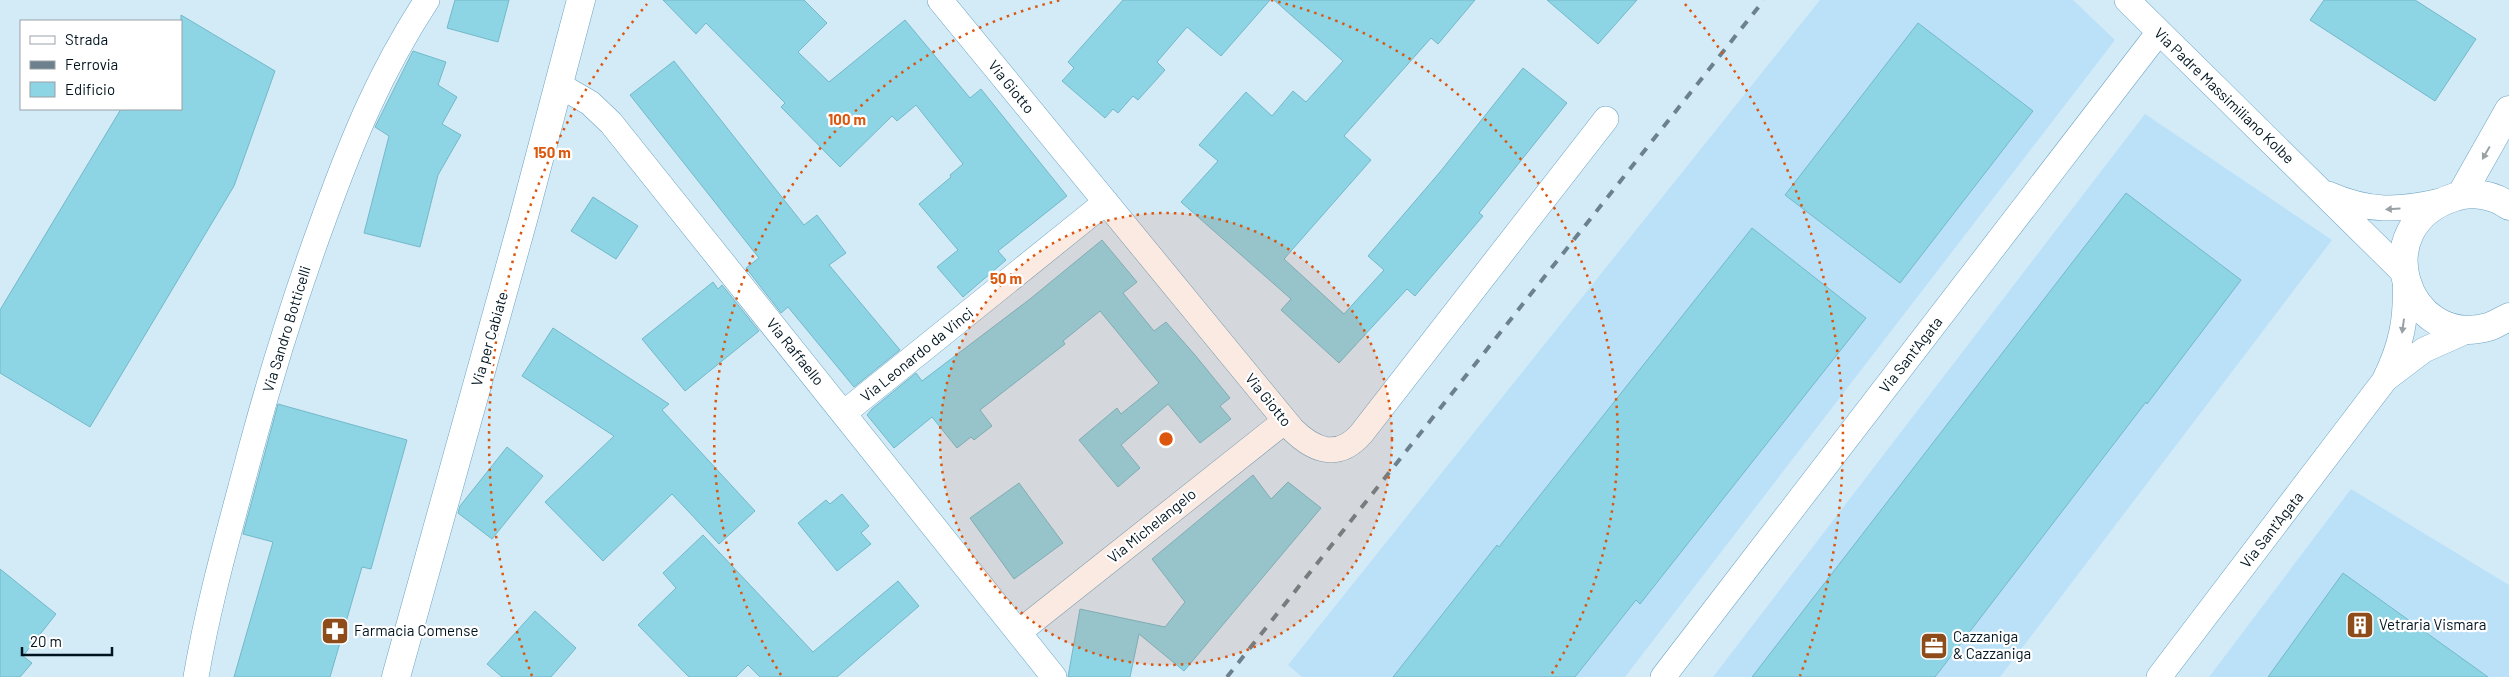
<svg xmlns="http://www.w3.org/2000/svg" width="2509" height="677" viewBox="0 0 2509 677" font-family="Barlow,sans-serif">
	<rect width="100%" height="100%" fill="#d3eaf7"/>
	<path fill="#bbe1f8" d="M1820,0H2073L2115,40L1625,677H1302L1288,665Z
		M2145,114L2332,240L2000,677H1713Z
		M2351,489L2509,585V677H2209Z"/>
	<path fill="#8dd4e4" stroke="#73b9c9" d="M455,0H509L498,42L447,28Z
		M663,0H804L827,23L798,52L829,82L905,20L970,98L981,89L1067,196L998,251L1006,260L963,297L937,267L958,250L919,204L951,177L950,175L963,164L916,105L897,121L892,116L840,167L781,107L785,103L706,23L696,34Z
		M1123,0H1270L1221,56L1187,27L1157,62L1165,70L1138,100L1133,96L1118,113L1113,109L1105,118L1062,81L1074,68L1068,62Z
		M1274,0H1475L1438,44L1431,38L1344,136L1371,160L1284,259L1344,314L1384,270L1368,256L1440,172L1523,68L1567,103L1479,213L1483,216L1415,296L1407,289L1339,363L1281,310L1291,299L1181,202L1218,161L1199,145L1246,92L1272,116L1293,91L1306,102L1343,61Z
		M1547,0H1637L1598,44Z
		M2324,0H2415L2476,39L2435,101L2310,20Z
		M181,15L275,71L234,186L90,427L0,373V310L121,109H181Z
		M1918,23L2033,111L1900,283L1785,195Z
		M413,51L446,62L438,85L457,97L442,124L461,135L438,175L420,247L364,233L389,136L375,127Z
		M674,61L804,225L817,215L846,253L829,265L900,350L854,387L788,307L781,313L746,268L759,258L630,95Z
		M2126,193L2241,280L2147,404L2146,402L1935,677H1752Z
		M593,197L638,226L616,259L571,231Z
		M1752,228L1866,318L1640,604L1636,600L1575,677H1393L1497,545L1499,547Z
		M1102,240L1137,282L1123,293L1154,331L1166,322L1195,355L1230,398L1220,406L1231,419L1200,443L1168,404L1121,445L1140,468L1118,487L1079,440L1117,408L1121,414L1159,383L1100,311L1063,341L1065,344L980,410L992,426L974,440L971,437L957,448L932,417L894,448L867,415L872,409L916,373L922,381L1030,299Z
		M713,282L718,289L722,285L759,331L685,391L642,339Z
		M553,328L669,404L662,410L755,511L719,544L672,494L603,561L545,502L614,436L522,376Z
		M278,404L407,440L371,569L362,567L330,677H234L273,542L243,534Z
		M507,447L543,476L492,539L458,513L460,506Z
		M1253,475L1271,499L1288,482L1321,508L1184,671L1139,634L1130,677H1068L1080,609L1165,627L1185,602L1152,559Z
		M1019,483L1063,543L1014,579L970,518Z
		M842,494L869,526L861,533L871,544L837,571L798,523L826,500L830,504Z
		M703,535L813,652L898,581L919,606L837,677H760L748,665L736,677H689L638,625L676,588L663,573Z
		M0,569L56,614L23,656L32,663L20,677H0Z
		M2343,573L2488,677H2268Z
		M535,611L576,648L551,677H502L487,664Z"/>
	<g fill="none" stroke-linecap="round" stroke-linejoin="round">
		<g stroke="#6ca4c3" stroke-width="26">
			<path id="minor" d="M940,0L1292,429C1314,451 1338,460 1361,434L1606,119
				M2127,0L2403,272
				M559,85L590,103L611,123L1054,677
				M2328,194C2369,212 2398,211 2441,201
				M2387,378L2424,350L2471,329
				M844,413L1106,202
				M1019,632L1285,421
				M196,677C209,600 231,525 251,449C272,371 296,294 324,218C353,138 380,72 427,0
				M1663,677L2159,32
				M2159,677L2384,381C2402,345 2407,318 2405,277"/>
		</g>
		<g stroke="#6ca4c3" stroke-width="29">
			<path id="tertiary" d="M2461,195L2509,110
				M2509,206C2494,195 2472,191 2455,197C2364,225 2406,350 2488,327C2495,325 2502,320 2509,317
				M396,677L523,220L581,0"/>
		</g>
		<use href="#minor" stroke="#fff" stroke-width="25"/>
		<use href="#tertiary" stroke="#fff" stroke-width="28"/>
		<path stroke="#6c818d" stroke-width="4" stroke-dasharray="9 9" stroke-linecap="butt" d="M1227,677L1764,0"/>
	</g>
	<defs><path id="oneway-solid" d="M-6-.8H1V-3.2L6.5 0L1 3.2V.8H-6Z" transform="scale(1.25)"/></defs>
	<g fill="#99a1a5">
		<use href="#oneway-solid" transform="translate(2486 153) rotate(120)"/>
		<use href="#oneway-solid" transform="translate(2393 209) rotate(177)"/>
		<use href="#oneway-solid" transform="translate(2403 326) rotate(98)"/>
	</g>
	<circle cx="1166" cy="439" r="226" fill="#dc560d" fill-opacity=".12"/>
	<g fill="none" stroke="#dc560d" stroke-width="2.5" stroke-dasharray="2.5 5">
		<circle cx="1166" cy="439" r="226"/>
		<path d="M781 675A451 451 0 0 1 1061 0M1271 0A451 451 0 0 1 1551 675"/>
		<path d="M532 676A677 677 0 0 1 647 4M1685 4A677 677 0 0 1 1800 676"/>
	</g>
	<defs>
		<g id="building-square" transform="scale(1.4375)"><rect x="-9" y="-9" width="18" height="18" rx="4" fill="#8e4c1a" stroke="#fff"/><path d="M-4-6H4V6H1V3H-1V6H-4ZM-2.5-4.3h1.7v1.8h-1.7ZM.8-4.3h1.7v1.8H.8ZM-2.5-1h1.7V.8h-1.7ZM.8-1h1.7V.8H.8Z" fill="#fff"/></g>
		<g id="pharmacy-square" transform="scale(1.4375)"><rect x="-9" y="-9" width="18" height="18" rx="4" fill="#8e4c1a" stroke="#fff"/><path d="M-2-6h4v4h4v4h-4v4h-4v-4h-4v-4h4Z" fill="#fff"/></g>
		<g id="office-square" transform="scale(1.4375)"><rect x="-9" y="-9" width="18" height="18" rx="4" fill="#8e4c1a" stroke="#fff"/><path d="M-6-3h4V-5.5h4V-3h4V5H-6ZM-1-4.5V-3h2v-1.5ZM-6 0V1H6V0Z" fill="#fff"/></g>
	</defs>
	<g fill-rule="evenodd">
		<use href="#building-square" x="2360" y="625"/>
		<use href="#pharmacy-square" x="335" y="631"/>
		<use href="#office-square" x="1934" y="646"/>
	</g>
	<g text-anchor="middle" stroke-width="4.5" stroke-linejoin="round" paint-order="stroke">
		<g font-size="15" fill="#00141f" stroke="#fff">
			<text transform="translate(1011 87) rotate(51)" y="5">Via Giotto</text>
			<text transform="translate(2224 96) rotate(44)" y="5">Via Padre Massimiliano Kolbe</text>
			<text transform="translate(287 329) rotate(-73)" y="5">Via Sandro Botticelli</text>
			<text transform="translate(490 339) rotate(-74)" y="5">Via per Cabiate</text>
			<text transform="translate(795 352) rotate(51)" y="5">Via Raffaello</text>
			<text transform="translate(917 355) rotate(-39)" y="5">Via Leonardo da Vinci</text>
			<text transform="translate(1911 355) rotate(-52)" y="5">Via Sant'Agata</text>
			<text transform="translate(1268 400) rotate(51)" y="5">Via Giotto</text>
			<text transform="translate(1152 526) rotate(-39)" y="5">Via Michelangelo</text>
			<text transform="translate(2272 530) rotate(-52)" y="5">Via Sant'Agata</text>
		</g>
		<g font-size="15" fill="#00141f" stroke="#fff" text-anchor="start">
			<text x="2379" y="630">Vetraria Vismara</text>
			<text x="354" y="636">Farmacia Comense</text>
			<text x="1953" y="642">Cazzaniga<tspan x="1953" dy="17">&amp; Cazzaniga</tspan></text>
		</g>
	</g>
	<circle cx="1166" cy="439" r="8" fill="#dc560d" stroke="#fff" stroke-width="2.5"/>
	<g font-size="15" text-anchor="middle" font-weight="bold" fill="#dc560d" stroke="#fff" stroke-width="4.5" stroke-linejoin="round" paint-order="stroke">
		<text x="847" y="125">100 m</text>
		<text x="552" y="158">150 m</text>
		<text x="1006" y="284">50 m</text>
	</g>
	<rect x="20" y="20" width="162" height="90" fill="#ffffff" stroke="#99a1a5"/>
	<rect x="30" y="36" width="25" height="8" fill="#ffffff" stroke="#99a1a5"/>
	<text x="65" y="45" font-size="15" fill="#00141f">Strada</text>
	<rect x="30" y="61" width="25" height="8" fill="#6c818d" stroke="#99a1a5"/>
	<text x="65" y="70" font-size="15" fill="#00141f">Ferrovia</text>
	<rect x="30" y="82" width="25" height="15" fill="#8dd4e4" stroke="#99a1a5"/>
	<text x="65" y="95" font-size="15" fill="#00141f">Edificio</text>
	<path d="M22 647v8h90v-8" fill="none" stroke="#00141f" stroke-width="2.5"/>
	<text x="30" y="647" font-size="15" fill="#00141f" stroke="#ffffff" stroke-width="4" paint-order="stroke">20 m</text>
</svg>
